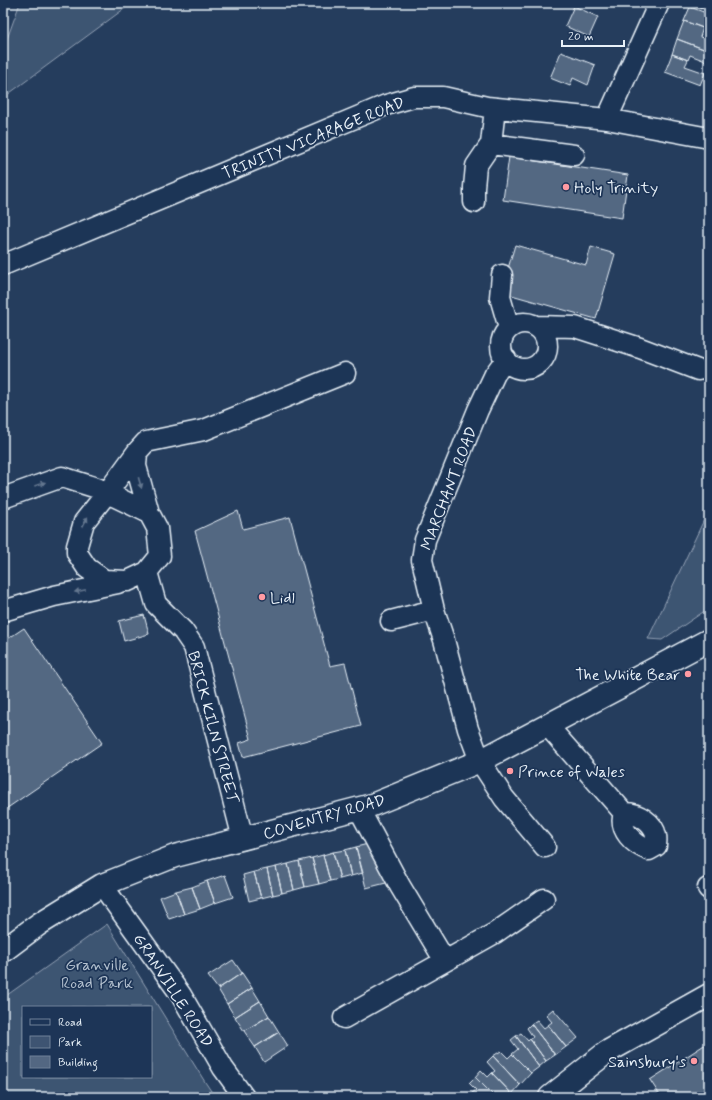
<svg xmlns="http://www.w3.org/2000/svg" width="712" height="1100" viewBox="0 0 712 1100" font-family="Mynerve,sans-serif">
	<rect width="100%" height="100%" fill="#253d5d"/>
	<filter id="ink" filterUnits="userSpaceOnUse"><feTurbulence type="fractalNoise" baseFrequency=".025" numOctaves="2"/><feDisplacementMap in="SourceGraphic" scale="8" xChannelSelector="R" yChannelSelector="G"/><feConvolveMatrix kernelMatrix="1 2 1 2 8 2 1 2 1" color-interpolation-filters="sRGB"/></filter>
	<g filter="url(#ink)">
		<path fill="#3e5472" stroke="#93a2b5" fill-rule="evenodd" d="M20,3H132L3,98V50Z
			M709,509V608L662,640L648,639Z
			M107,924L205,1082L215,1097H3V998ZM23,1007H151V1077H23Z"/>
		<path fill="#536782" stroke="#e8f1f8" d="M690,3H709V10L690,4Z
			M574,6L598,17L589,37L565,26Z
			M690,7L709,14V24L705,23L703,28L684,21Z
			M684,21L703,28L700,37L709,40V51L677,39Z
			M677,39L709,51L708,62L690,55L688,60L672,54Z
			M561,52L595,65L588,85L573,78L570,86L550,78Z
			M672,54L688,60L685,66L705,73L700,85L665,72Z
			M509,157L628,175L622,218L503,200Z
			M515,245L586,265L591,247L615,254L596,319L501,292Z
			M238,511L243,529L290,517L330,666L345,663L361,726L243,757L239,743L251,739L195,531Z
			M144,615L149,634L124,641L119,621Z
			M24,628L102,743L3,811V642Z
			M372,843L390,882L366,888L356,847Z
			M356,847L363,873L351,876L345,850Z
			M345,850L351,876L340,879L333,852Z
			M333,852L340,879L330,881L323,855Z
			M323,855L330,881L319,884L312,858Z
			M312,858L319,884L305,887L299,861Z
			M299,861L305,887L294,890L288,864Z
			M288,864L294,890L282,893L276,867Z
			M276,867L282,893L273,895L267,869Z
			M267,869L273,895L261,898L254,872Z
			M254,872L261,898L249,901L243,875Z
			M225,875L233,897L215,903L207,881Z
			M207,881L215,903L200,909L192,887Z
			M192,887L200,909L184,914L176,891Z
			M176,891L184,914L169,919L160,897Z
			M233,960L242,973L218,989L208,976Z
			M242,973L252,988L227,1004L218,989Z
			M252,988L260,1001L235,1017L227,1004Z
			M260,1001L269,1016L244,1031L235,1017Z
			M553,1009L578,1038L566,1047L548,1025L552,1022L546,1015Z
			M269,1016L279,1032L255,1047L244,1031Z
			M537,1020L544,1028L548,1025L566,1047L555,1055L531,1024Z
			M531,1024L555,1055L546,1061L530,1039L533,1037L527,1028Z
			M279,1032L288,1046L264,1062L255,1047Z
			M521,1033L528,1041L530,1039L546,1061L539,1067L516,1036Z
			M516,1036L539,1067L531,1073L512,1054L518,1049L511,1040Z
			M709,1042V1097H661L650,1080Z
			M501,1051L508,1058L512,1054L531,1073L520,1085L493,1056Z
			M493,1056L520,1085L512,1094L492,1073L495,1071L487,1062Z
			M481,1070L488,1077L492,1073L512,1094L509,1097H495L475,1077Z
			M475,1077L495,1097H474L471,1094L476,1090L469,1083Z"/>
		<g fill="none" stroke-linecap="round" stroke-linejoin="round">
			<g stroke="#e8f1f8" stroke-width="23">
				<path id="minor" d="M607,119L659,3
					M491,144L574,155
					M474,202V187L476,166L491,144L495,108
					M3,265L386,105L414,97H443L487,107L607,119L709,138
					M502,275L500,297L509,328
					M501 346a23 23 0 1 1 46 0a23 23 0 1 1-46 0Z
					M536,326L575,327L640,348L698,370
					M506,359L495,374L478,410L425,540L422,560L434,610L444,640L468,729L480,761L504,798L545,847
					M137,452L136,466L149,513
					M3,498L62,477L97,488L149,513L157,528L160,556L147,572L128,581L104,580L87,568L77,553V546L84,522L107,493L137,452L146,442L204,430L345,373
					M147,572L156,604L183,631L194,647L243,839
					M3,611L54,596L118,583
					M391,621L434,610
					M547,725L624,813C618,830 634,845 649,850L656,846C656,843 657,839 656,836C654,823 637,812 624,813
					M359,809L400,886L445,961
					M102,885L181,995L223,1068L244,1097
					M708,888L709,889
					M344,1018L495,933L544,899"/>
			</g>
			<g stroke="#e8f1f8" stroke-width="25">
				<path id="major" d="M3,951L39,924L102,885L175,856L372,805L480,761L709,640
					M550,1097L607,1052L709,995"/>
			</g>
			<use href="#minor" stroke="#1d3557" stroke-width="20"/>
			<use href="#major" stroke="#1d3557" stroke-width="22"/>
		</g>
		<defs><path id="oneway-solid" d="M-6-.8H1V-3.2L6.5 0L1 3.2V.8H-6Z"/></defs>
		<g fill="#64778f">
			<use href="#oneway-solid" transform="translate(140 483) rotate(74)"/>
			<use href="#oneway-solid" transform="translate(40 484) rotate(-19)"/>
			<use href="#oneway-solid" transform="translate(85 522) rotate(-62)"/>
			<use href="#oneway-solid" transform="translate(80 591) rotate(168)"/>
		</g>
	</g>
	<g fill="#ff9aa2" stroke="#1d3557" stroke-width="1.5">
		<circle cx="566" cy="187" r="4"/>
		<circle cx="262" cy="597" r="4"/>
		<circle cx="688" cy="674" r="4"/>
		<circle cx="510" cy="771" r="4"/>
		<circle cx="694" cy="1061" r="4"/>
	</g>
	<g text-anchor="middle" stroke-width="3.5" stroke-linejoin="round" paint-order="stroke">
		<g font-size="16" fill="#e8f1f8" stroke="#1d3557">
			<text transform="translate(313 137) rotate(-22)" y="6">TRINITY VICARAGE ROAD</text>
			<text transform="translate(448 488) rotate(-69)" y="6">MARCHANT ROAD</text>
			<text transform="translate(214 727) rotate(75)" y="6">BRICK KILN STREET</text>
			<text transform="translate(324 816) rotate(-16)" y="6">COVENTRY ROAD</text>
			<text transform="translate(174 990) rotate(57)" y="6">GRANVILLE ROAD</text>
		</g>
		<g font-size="16" fill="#e8f1f8" stroke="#1d3557" text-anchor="start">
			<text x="574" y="193">Holy Trinity</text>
			<text x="270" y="603">Lidl</text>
			<text x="680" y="680" text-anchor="end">The White Bear</text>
			<text x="518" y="777">Prince of Wales</text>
			<text x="686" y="1067" text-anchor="end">Sainsbury's</text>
		</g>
		<g font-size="16" fill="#b5c2d0" stroke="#1d3557">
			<text x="97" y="970">Granville<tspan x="97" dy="18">Road Park</tspan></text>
		</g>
	</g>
	<rect width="712" height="1100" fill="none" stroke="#1d3557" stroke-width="16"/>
	<rect x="8" y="8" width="696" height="1084" fill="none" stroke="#e8f1f8" stroke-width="1.5" filter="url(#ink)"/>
	<rect x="22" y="1006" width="130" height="72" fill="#1d3557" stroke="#6e8097"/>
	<rect x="30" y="1019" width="20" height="6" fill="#1d3557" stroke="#6e8097"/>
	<text x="58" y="1026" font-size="12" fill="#e8f1f8">Road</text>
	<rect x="30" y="1036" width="20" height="12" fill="#3e5472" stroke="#6e8097"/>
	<text x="58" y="1046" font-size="12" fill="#e8f1f8">Park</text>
	<rect x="30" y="1056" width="20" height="12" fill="#536782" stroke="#6e8097"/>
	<text x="58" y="1066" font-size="12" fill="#e8f1f8">Building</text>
	<path d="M562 40v6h62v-6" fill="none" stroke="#e8f1f8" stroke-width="2"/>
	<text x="568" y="40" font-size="12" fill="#e8f1f8" stroke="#1d3557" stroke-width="3" paint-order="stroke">20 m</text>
</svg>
